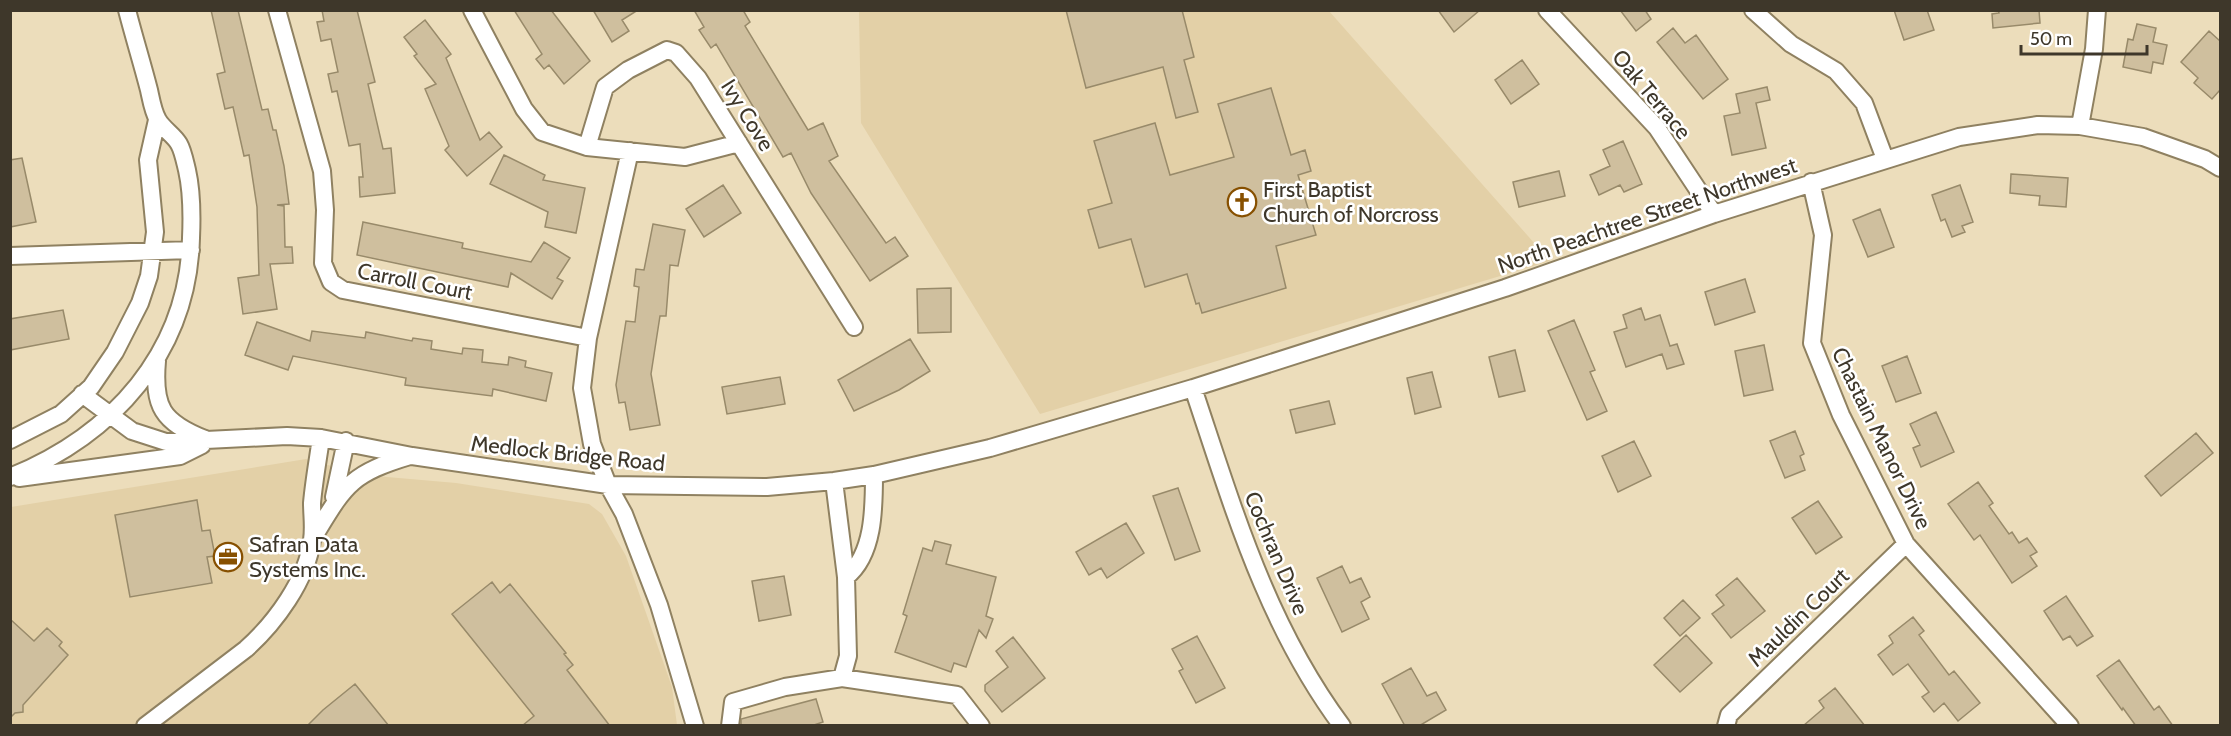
<svg xmlns="http://www.w3.org/2000/svg" width="2231" height="736" viewBox="0 0 2231 736" font-family="Cabin,sans-serif">
	<rect width="100%" height="100%" fill="#ecddbb"/>
	<path fill="#e3d0a7" d="M859,11H1329L1550,261L1040,414L861,123Z
		M306,459L364,475L456,483L589,504L602,514L626,556L672,687L677,725L11,726V507Z"/>
	<path fill="#cfbf9e" stroke="#988a6a" stroke-width="1.5" d="M211,10H238L262,110L268,109L273,130H276L284,166L289,204L277,205L284,206L285,247H292L293,263L270,264L277,309L243,314L238,278L259,275L257,207L249,155L244,156L233,107L225,109L217,74L225,72Z
		M322,10H357L375,82L368,84L383,149L391,148L395,193L360,197L359,177H363L360,144L349,146L337,91L332,92L328,74L338,72L331,39L321,41L317,22L324,21Z
		M514,10H551L590,61L564,84L549,65L544,69L536,59L542,54Z
		M593,10H638L622,20L629,31L612,42Z
		M694,10H743L750,22L745,26L808,130L823,123L838,156L829,161L886,243L895,237L908,256L870,281L811,193L791,153L783,157L716,44L711,48L699,30L704,27Z
		M1066,10H1182L1194,57L1184,60L1198,112L1176,118L1163,67L1086,88Z
		M1438,10H1480L1454,32Z
		M1620,10H1645L1651,19L1636,31Z
		M1894,10H1927L1934,30L1904,40Z
		M1998,10H2039L2040,23L1993,28L1992,14L1999,13Z
		M425,20L451,54L446,58L480,140L489,132L502,147L467,176L445,150L449,146L425,89L436,84L414,56L417,54L404,37Z
		M2137,24L2156,28L2153,42L2167,45L2163,64L2153,62L2151,73L2123,67L2128,39L2133,40Z
		M1673,28L1685,43L1696,35L1728,79L1703,99L1657,42Z
		M2209,31L2220,41V90L2212,99L2194,83L2198,78L2181,62Z
		M1522,60L1539,84L1511,104L1495,80Z
		M1767,87L1770,100L1756,103L1766,148L1732,155L1724,116L1740,113L1736,94Z
		M1271,88L1291,155L1305,150L1311,171L1298,175L1316,235L1276,246L1286,288L1202,313L1199,303L1196,304L1187,274L1145,287L1131,239L1099,248L1088,210L1112,203L1094,141L1155,123L1170,175L1234,157L1218,104Z
		M1623,141L1642,184L1624,192L1620,185L1599,195L1590,175L1610,166L1603,150Z
		M504,155L545,175L543,180L585,188L576,233L545,227L548,212L490,184Z
		M22,158L36,222L10,227V160Z
		M1559,171L1565,196L1519,207L1513,182Z
		M2011,174L2068,178L2066,207L2039,205L2040,196L2010,193Z
		M723,185L741,213L704,237L686,209Z
		M1960,185L1973,222L1962,226L1965,232L1952,237L1945,219L1941,221L1932,195Z
		M1880,209L1894,247L1868,257L1853,220Z
		M363,222L463,243L462,248L531,262L544,242L570,258L557,278L563,281L552,299L511,273L508,287L357,255Z
		M653,224L685,230L678,266L670,265L666,316H660L651,374L660,425L630,430L625,402L619,403L616,385L626,321L635,322L639,287L634,286L636,269L644,270Z
		M1745,279L1755,312L1715,325L1705,292Z
		M951,288V332L918,333L917,289Z
		M1641,308L1645,320L1660,315L1670,346L1677,344L1684,364L1667,369L1662,354L1626,367L1614,332L1627,328L1623,315Z
		M63,310L69,339L10,350V319Z
		M1574,320L1595,370L1590,372L1607,411L1587,420L1548,331Z
		M257,322L310,341L312,331L365,338L366,332L412,341L413,338L432,341L431,349L462,354L463,348L483,350L482,362L508,365L509,357L526,361L525,367L552,373L546,401L493,389L492,396L405,385L406,378L293,356L288,370L245,355Z
		M910,339L930,371L899,390L854,411L838,380Z
		M1764,345L1773,390L1744,396L1735,351Z
		M1515,350L1525,391L1499,397L1489,357Z
		M1907,356L1921,393L1896,402L1882,366Z
		M1432,372L1441,407L1415,414L1407,378Z
		M780,377L785,404L727,414L722,387Z
		M1329,401L1335,424L1296,433L1290,410Z
		M1936,412L1954,452L1921,467L1913,448L1920,445L1910,424Z
		M1795,431L1804,454L1800,456L1805,470L1785,478L1770,441Z
		M2196,433L2213,453L2161,496L2145,476Z
		M1634,441L1651,476L1618,492L1602,456Z
		M1978,482L1993,503L1989,506L2009,534L2012,532L2019,543L2027,538L2037,552L2030,556L2037,566L2012,583L1980,535L1974,540L1948,504Z
		M1178,488L1200,551L1175,560L1153,496Z
		M197,500L202,531L210,530L215,556L207,557L212,583L130,597L115,515Z
		M1818,501L1842,537L1816,554L1792,518Z
		M1126,523L1144,553L1107,578L1101,568L1089,575L1076,552Z
		M935,541L951,545L946,564L996,577L986,616L993,619L986,638L979,630L966,667L954,663L951,672L895,652L907,616L903,614L923,548L932,551Z
		M1342,566L1350,583L1361,578L1370,597L1361,602L1369,619L1342,632L1317,578Z
		M784,576L791,615L759,621L752,581Z
		M1737,578L1765,611L1731,638L1712,614L1724,605L1716,595Z
		M492,582L500,593L510,584L566,653L564,654L573,665L567,670L610,726H522L534,716L452,614Z
		M2066,596L2093,636L2077,646L2070,636L2063,640L2044,611Z
		M1683,600L1700,618L1680,636L1664,618Z
		M1913,617L1924,631L1919,635L1949,675L1954,671L1980,703L1958,721L1944,703L1934,712L1922,697L1929,692L1908,664L1893,675L1878,655L1893,643L1889,636Z
		M10,619L34,641L47,628L62,642L59,646L68,655L23,705V712L15,713L10,718Z
		M1686,635L1712,663L1680,692L1654,665Z
		M1197,636L1225,688L1196,703L1179,671L1183,669L1172,649Z
		M1013,637L1045,678L1002,712L985,691V685L1008,667L996,651Z
		M2119,660L2154,710L2159,706L2173,726H2136L2123,708L2122,710L2097,676Z
		M1411,668L1427,696L1436,692L1446,710L1419,726H1405L1382,684Z
		M355,684L389,726H307L323,710Z
		M1835,688L1865,726H1803L1824,708L1819,701Z
		M816,699L823,722L811,726H741V719Z"/>
	<g fill="none" stroke-linecap="round" stroke-linejoin="round">
		<g stroke="#8f8161" stroke-width="20">
			<path id="minor" d="M277,10L322,171L325,210L323,263L331,282L343,290L588,338
				M472,10L524,109L542,132L587,147L685,157L739,143
				M1547,10L1657,128L1714,214
				M1753,10L1791,44L1836,71L1864,103L1885,159
				M2080,126L2094,49L2097,10
				M587,147L605,87L628,70L667,50L676,53L698,78L854,327
				M630,151L588,338L582,388L592,444L608,485L624,514L659,605L695,726
				M1811,182L1823,235L1812,343L1841,415L1906,544L2070,726
				M10,256L191,250
				M157,361C153,407 162,422 205,439
				M1193,388C1233,507 1266,624 1342,726
				M82,394L132,431L166,442L287,436L321,438L412,456L608,485L767,487L834,481L874,475L990,448L1193,388L1505,288L1714,214L1959,137L2038,125L2080,126L2143,137L2205,159L2220,168
				M10,440L61,414L91,387L115,352L140,303L149,276L155,232L148,160L157,120
				M10,477C113,435 188,353 191,238C192,216 192,192 187,170C185,162 183,151 179,144C174,135 163,129 158,120C153,112 151,99 149,90C142,63 134,37 127,10
				M19,478L180,456L202,445
				M834,481L846,577
				M334,497L346,441
				M313,538C345,486 349,474 410,456
				M842,678L848,656L846,577C874,555 874,508 874,475
				M145,726L246,649C275,623 307,580 312,540C314,528 312,515 312,503C314,481 318,459 321,438
				M730,726L733,702L785,687L842,678L957,695L981,726
				M1726,726L1729,715L1906,544"/>
		</g>
		<use href="#minor" stroke="#fff" stroke-width="16"/>
	</g>
	<defs>
		<g id="church-ring" transform="scale(1.5)"><circle r="9.5" fill="#fff" stroke="#875000" stroke-width="1.5"/><path d="M-1.2-6h2.4v3.5h3.3v2.4h-3.3V6h-2.4V-.1h-3.3v-2.4h3.3Z" fill="#875000"/></g>
		<g id="office-ring" transform="scale(1.5)"><circle r="9.5" fill="#fff" stroke="#875000" stroke-width="1.5"/><path d="M-6-3h4V-5.5h4V-3h4V5H-6ZM-1-4.5V-3h2v-1.5ZM-6 0V1H6V0Z" fill="#875000"/></g>
	</defs>
	<g fill-rule="evenodd">
		<use href="#church-ring" x="1242" y="202"/>
		<use href="#office-ring" x="228" y="557"/>
	</g>
	<g text-anchor="middle" stroke-width="5" stroke-linejoin="round" paint-order="stroke">
		<g font-size="22" fill="#3e372a" stroke="#fff">
			<text transform="translate(1652 94) rotate(50)" y="8">Oak Terrace</text>
			<text transform="translate(748 115) rotate(58)" y="8">Ivy Cove</text>
			<text transform="translate(1647 215) rotate(-19)" y="8">North Peachtree Street Northwest</text>
			<text transform="translate(415 281) rotate(11)" y="8">Carroll Court</text>
			<text transform="translate(1882 438) rotate(64)" y="8">Chastain Manor Drive</text>
			<text transform="translate(568 453) rotate(6)" y="8">Medlock Bridge Road</text>
			<text transform="translate(1277 553) rotate(67)" y="8">Cochran Drive</text>
			<text transform="translate(1798 617) rotate(-44)" y="8">Mauldin Court</text>
		</g>
		<g font-size="22" fill="#3e372a" stroke="#fff" text-anchor="start">
			<text x="1263" y="197">First Baptist<tspan x="1263" dy="25">Church of Norcross</tspan></text>
			<text x="249" y="552">Safran Data<tspan x="249" dy="25">Systems Inc.</tspan></text>
		</g>
	</g>
	<rect width="2231" height="736" fill="none" stroke="#3e372a" stroke-width="24"/>
	<path d="M2021 45v9h126v-9" fill="none" stroke="#3e372a" stroke-width="3"/>
	<text x="2030" y="45" font-size="18" fill="#3e372a" stroke="#ffffff" stroke-width="4.5" paint-order="stroke">50 m</text>
</svg>
